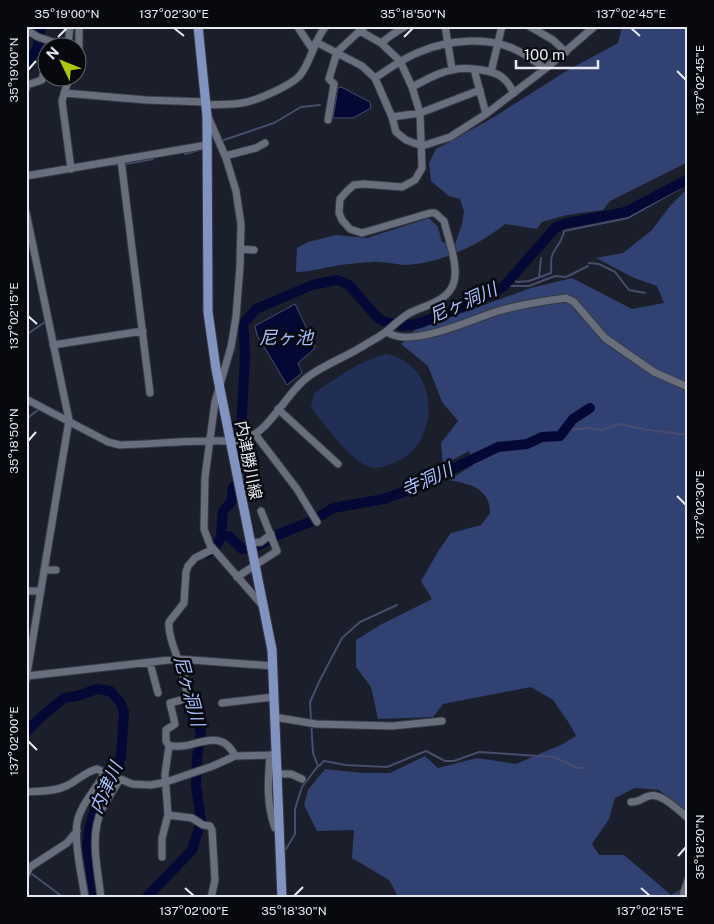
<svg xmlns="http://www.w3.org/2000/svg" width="714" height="924" viewBox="0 0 714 924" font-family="'Public Sans','Noto Sans JP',sans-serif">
	<rect width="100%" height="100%" fill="#1a1f2b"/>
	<path fill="#212e55" d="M386,354C443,364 442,451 388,465C382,467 376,469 370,467C351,462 323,423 311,407L314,393C336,378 360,360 386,354Z"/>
	<path fill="#314172" d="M622,26H688V162L610,201L603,210L567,215L542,222L537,229L505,224C480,245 436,265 403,265C393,264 382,261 372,262C358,263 344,264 330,267C318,269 308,272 296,272L297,248L308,242L336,235L367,238L429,218L438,227L442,242L455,244L462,224L464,211L460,199L449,196L431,181L429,163L436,149L494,117L568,70L618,43Z
		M685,191H688V812L683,810L659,790L635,788L615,798L609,819L592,844L599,855H624L671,895L688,885V898H399L389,880L352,858L354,830L317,831L304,805L308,790L325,769L363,773H390L425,756L438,768L477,758L516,764L563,744L576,736L569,723L553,700L531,687L443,704L433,717L378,719L371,687L356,667V640L380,625L432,599L421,581L439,550L451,533L481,525L490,513C490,488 470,484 449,480L473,465L469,451L443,465L441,443L458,421L442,402L428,366L401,344L415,330L531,288L572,278L632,309L664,303L657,286L634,278L596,258L623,253L652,230L670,206Z"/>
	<path fill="#040834" stroke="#484c6d" d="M341,87L370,102L371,108L353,118H333L338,88Z
		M295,304L315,346L314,349L298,363L302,373L287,385L257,335L255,326Z"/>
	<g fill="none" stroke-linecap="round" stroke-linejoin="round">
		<path stroke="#484c6d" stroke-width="2" d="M221,141L274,123L301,107L320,105
			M185,154L199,150
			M126,164L153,159
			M589,263L599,264L615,272L629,290L645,293
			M539,277L541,258
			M511,278L517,282L529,281L551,273C552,268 550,261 552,256C555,247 563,241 564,231L628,218L681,188
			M504,286H529L555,276L566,277L588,266
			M26,335L45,322
			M26,419L38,410
			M565,430L590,428L602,430L619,424L649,430L688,435
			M319,766L324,761L346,765L387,767L426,751L445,761H454L479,752L554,757L577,768H585
			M286,849L295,834V809L302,787L318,766L313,753L310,702L320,680L342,638L360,622L397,605
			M32,874L64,898"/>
		<path stroke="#040834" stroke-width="10" d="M26,63L37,49L41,26
			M241,453C240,410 248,366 243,324L256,309L312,285L337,280L349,285L376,316L383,321L403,326L420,323L472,303L504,286L556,227L567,223L626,212L688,179
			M221,536H229L242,549L246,548
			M257,546L277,535L310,522L333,508L384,499L406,491L498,447L527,444L542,437L560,436L573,419L590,408
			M207,553L215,549L221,536L223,511L231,502L233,487
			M26,732L41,717L64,698L77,696L97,689L110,691L120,702L124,712L121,757L117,768L96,806L89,830L87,847L95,898
			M146,898L192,850L201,822L196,785L197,758L201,732L190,704L187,683"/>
		<g stroke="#363a44" stroke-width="9">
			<path id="minor" d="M445,26L452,69
				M529,26L553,40L566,52
				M299,29L313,50
				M28,31L38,37L71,48
				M316,42L362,66L375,78L392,117L396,132L406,140L422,146L450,137L486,114L545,69L595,26
				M381,43L393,34L406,26
				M68,46L70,26
				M78,55L79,50V26
				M474,69L486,114
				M491,72L502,26
				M69,78L62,101L71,169
				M375,78C390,68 405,57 422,51C449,40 485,37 512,48C524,53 535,61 545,69
				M412,87C424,81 438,72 452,70C465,67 496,69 505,80C509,83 511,89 514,93
				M26,89L27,85L42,80L48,53
				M64,93L146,100L207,102
				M207,105C218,104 231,105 242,103C256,101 293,85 301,74C312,59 314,40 326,26
				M392,117L420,113L480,90
				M209,119L226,158L236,191L241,224L240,266L236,317L231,347L215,402L205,477L204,529L210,545L262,605
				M328,120L334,84L329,79L337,52L365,26
				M225,156L256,148L265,143
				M121,160L150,393
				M26,176L207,145
				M26,212L69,420L26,680
				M240,249L254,250
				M387,332C410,349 473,319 498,311C519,305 543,301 566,298L574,302L605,338L654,372L688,387
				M53,345L143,331
				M26,399L108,442L120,445C151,444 181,441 211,441C223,440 234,443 245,439C271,431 287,390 312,374C330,362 350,355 368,343C375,339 381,336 387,331C394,325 400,319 408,314C422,306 444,303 452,287C461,271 448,238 444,221L435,213H430L362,233L350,229L342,220L339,213L340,199L348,190L354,185L364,184L402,187L415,180L422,168L420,113L412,87L400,61L381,43L360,31
				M278,409L338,464
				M255,434L297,489L317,522
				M250,543L261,542L271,534
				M213,549L195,558L188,566L186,572L184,603L169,622C167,645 192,679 185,699L170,703L175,724L166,730V741L169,746C175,746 182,747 189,745C208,740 225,734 235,756
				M44,570H56
				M237,577L277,551L261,511
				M26,591H41
				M150,663L158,693
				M27,676L178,659L273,666
				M222,703L274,697
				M274,717L316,724L392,726L442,721
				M270,755C268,781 266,803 275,828L280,829
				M277,774H291L302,779
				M26,792C39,791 54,792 66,786C77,781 85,772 97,769L132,784L151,785L166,782L213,766L235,756L276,755
				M631,802C641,802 641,798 649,796C661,792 679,811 688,818
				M168,815L192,818L203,825L210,826L212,830L215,880L211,898
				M162,857V838L168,815L165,774L169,746
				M26,875L30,867L67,843L77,831
				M85,898C82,877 74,843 77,823C80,805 97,788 105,772
				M101,898C98,870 89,836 102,809C107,799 114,789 120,779
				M682,898L688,880"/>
		</g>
		<g stroke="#363a44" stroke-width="11">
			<path id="major" d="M198,26L207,116L208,312L216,369L272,650L282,898"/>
		</g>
		<use href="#minor" stroke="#686e7c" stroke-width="7"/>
		<use href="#major" stroke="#8293c1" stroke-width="9"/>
	</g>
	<path fill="none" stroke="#e6e9f1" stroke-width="2" d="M174,28L184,36M631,28L640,36M58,37L67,28M404,37L413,28M28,70L36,61M677,71L686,80M28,316L37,324M28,441L36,432M677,496L686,505M28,741L37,750M678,856L686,847M185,888L194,896M641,888L650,896M294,896L303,887"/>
	<g text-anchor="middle" stroke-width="5" stroke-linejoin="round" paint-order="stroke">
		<g font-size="16" fill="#e6e9f1" stroke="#07090e">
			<text transform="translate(249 460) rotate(79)" y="6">内津勝川線</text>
		</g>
		<g font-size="18" font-style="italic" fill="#a8bffe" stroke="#07090e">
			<text transform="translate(463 303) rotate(-24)" y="6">尼ヶ洞川</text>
			<text x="286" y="344">尼ヶ池</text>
			<text transform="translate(427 480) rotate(-25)" y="6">寺洞川</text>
			<text transform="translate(189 691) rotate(75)" y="6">尼ヶ洞川</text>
			<text transform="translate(106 788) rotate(-66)" y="6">内津川</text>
		</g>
	</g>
	<rect width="714" height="924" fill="none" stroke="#07090e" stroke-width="55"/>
	<g transform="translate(62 62) rotate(313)"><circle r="24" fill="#07090e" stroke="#606369"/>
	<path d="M0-4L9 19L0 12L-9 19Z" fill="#aec60c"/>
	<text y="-8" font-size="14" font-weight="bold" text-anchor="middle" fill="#e6e9f1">N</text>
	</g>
	<path d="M516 60v8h82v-8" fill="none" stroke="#e6e9f1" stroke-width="2.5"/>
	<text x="524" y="60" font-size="15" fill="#e6e9f1" stroke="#07090e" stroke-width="4" paint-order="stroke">100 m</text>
	<rect x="28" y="28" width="658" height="868" fill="none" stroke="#e6e9f1" stroke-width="2"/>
	<g font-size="12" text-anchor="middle" fill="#e6e9f1">
		<text x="67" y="18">35°19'00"N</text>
		<text x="174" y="18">137°02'30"E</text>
		<text x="413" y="18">35°18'50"N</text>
		<text x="631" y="18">137°02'45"E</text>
		<text transform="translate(14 70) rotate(-90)" y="4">35°19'00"N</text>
		<text transform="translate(700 80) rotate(-90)" y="4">137°02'45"E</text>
		<text transform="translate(14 316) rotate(-90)" y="4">137°02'15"E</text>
		<text transform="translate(14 441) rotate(-90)" y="4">35°18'50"N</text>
		<text transform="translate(700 505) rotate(-90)" y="4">137°02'30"E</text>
		<text transform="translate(14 741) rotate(-90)" y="4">137°02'00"E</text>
		<text transform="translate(700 847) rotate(-90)" y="4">35°18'20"N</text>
		<text x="194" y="915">137°02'00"E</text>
		<text x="294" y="915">35°18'30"N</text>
		<text x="650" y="915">137°02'15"E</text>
	</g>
</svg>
